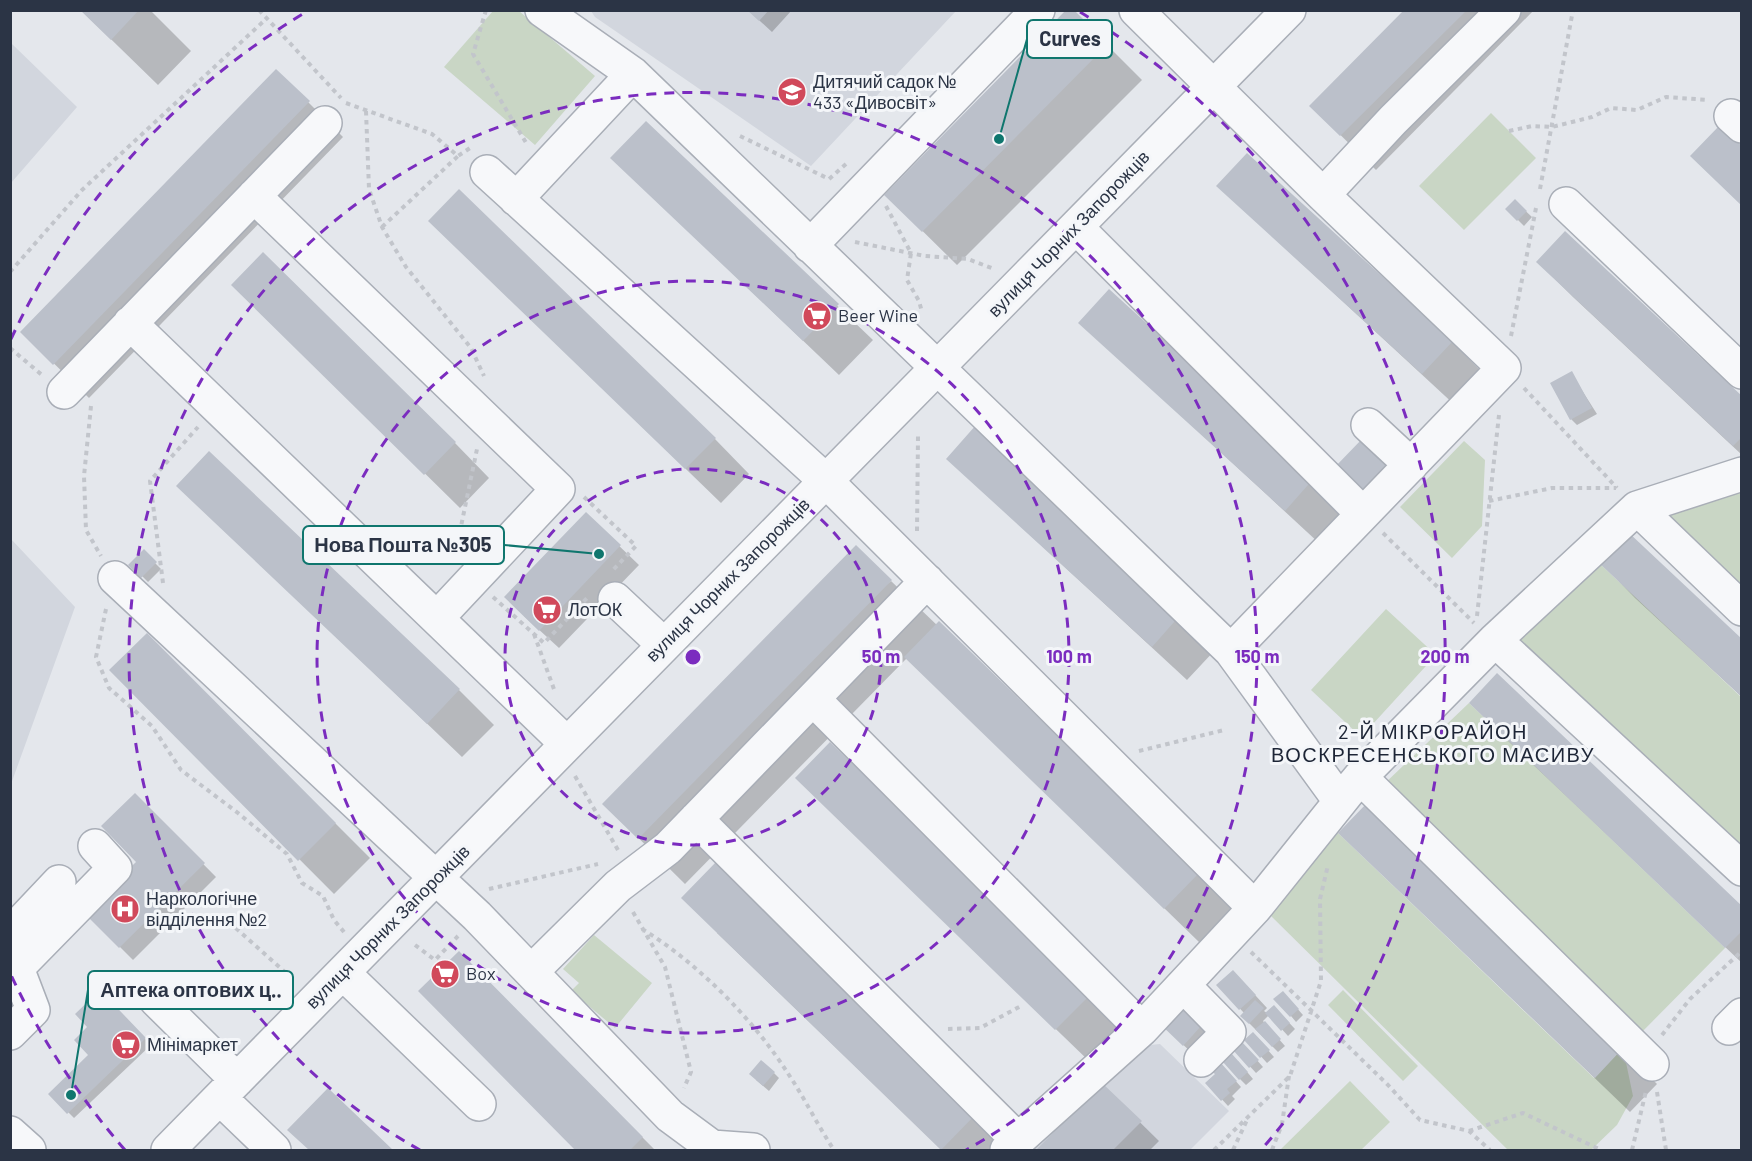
<svg xmlns="http://www.w3.org/2000/svg" width="1752" height="1161" viewBox="0 0 1752 1161" font-family="Barlow,sans-serif">
	<rect width="100%" height="100%" fill="#e4e7ec"/>
	<path fill="#d2d6de" d="M591,11H956L811,166L595,17Z
		M11,43L77,107L11,183Z
		M11,539L75,607L11,784Z
		M1160,1044L1229,1111L1190,1150H1026L1131,1047Z"/>
	<path fill="#c9d6c5" d="M493,11H519L595,76L535,145L444,67Z
		M1491,113L1536,158L1464,230L1419,186Z
		M1464,441L1485,460L1482,526L1452,558L1400,507Z
		M1741,492V599L1658,519Z
		M1599,563L1741,697V852L1513,643Z
		M1386,609L1436,655L1361,737L1311,690Z
		M1469,703L1725,948L1640,1034L1382,786Z
		M1338,833L1594,1078L1623,1048L1633,1096L1617,1125L1591,1150H1508L1265,910Z
		M594,935L652,983L615,1028L571,991L579,983L563,969Z
		M1343,990L1418,1066L1403,1081L1328,1005Z
		M1350,1081L1390,1122L1361,1150H1280Z"/>
	<path fill="#0003" d="M81,10H150L191,51L158,85Z
		M748,10H792L772,32Z
		M1072,10L1142,80L957,265L886,195Z
		M1406,10H1534L1376,170L1311,106Z
		M308,102L343,137L89,398L22,332Z
		M646,123L873,340L839,375L612,158Z
		M1218,186L1452,342L1487,377L1458,408Z
		M1515,201L1532,217L1524,226L1507,209Z
		M465,255L715,439L749,474L721,503Z
		M1538,262L1742,398V455L1573,297Z
		M1109,291L1349,513L1320,544L1081,323Z
		M268,319L455,443L489,478L460,508Z
		M1571,373L1597,414L1577,425L1571,419Z
		M948,459L1216,649L1187,680Z
		M178,486L459,690L494,725L462,757Z
		M586,514L639,565L559,648L524,616Z
		M144,552L161,569L148,582L131,565Z
		M1601,563L1742,641V697L1635,598Z
		M891,581L1233,909L1200,943L907,658L685,884L604,804Z
		M147,635L370,858L334,894L112,671Z
		M1471,703L1742,908V963L1505,738Z
		M830,744L1124,1030L1091,1063L832,813Z
		M135,795L216,877L133,960L86,913L138,862Z
		M1340,833L1622,1049L1657,1084L1630,1112Z
		M716,864L1009,1150H942L717,933Z
		M459,953L655,1150H577L420,991Z
		M1245,984L1267,1008L1264,1011L1267,1013L1279,1012L1295,1029L1288,1036L1269,1015L1263,1021L1285,1046L1278,1052L1242,1016L1244,1013L1218,985Z
		M100,992L151,1045L74,1118L50,1094L91,1055L89,1027Z
		M1288,998L1303,1015L1296,1022L1291,1016Z
		M1178,1004L1214,1038L1196,1057L1173,1035Z
		M1246,1040H1259L1274,1057L1267,1063Z
		M1235,1050H1248L1263,1067L1256,1073Z
		M1238,1061L1253,1079L1246,1085L1240,1079Z
		M1226,1070L1241,1087L1232,1096L1235,1099L1228,1106L1207,1083Z
		M774,1073L779,1078L769,1091L756,1080Z
		M1102,1085L1159,1141L1150,1150H1038Z
		M328,1090L391,1150H310L289,1130Z"/>
	<path fill="#bbc0ca" d="M80,10H139L111,40Z
		M747,10H769L759,21Z
		M1066,10H1074L1108,44L922,232L884,195Z
		M1404,10H1467L1340,136L1309,106Z
		M276,69L310,101L53,365L20,332Z
		M646,121L839,304L803,341L610,158Z
		M1719,126L1742,146V206L1690,156Z
		M1247,153L1453,341L1422,374L1216,186Z
		M459,189L716,438L685,469L428,221Z
		M1515,199L1527,211L1517,221L1505,209Z
		M1565,231L1742,396V437L1733,446L1536,262Z
		M263,252L456,442L424,475L231,285Z
		M1109,289L1315,477L1285,511L1078,323Z
		M1572,371L1592,408L1570,420L1550,383Z
		M976,425L1182,613L1152,647L946,459Z
		M1362,439L1391,466L1364,496L1334,468Z
		M209,451L460,689L427,724L176,486Z
		M586,512L621,545L539,631L504,597Z
		M1628,532L1742,639V697L1599,563Z
		M856,545L892,580L638,839L602,804Z
		M144,549L157,562L141,578L128,565Z
		M939,621L1199,873L1164,909L904,657Z
		M147,633L336,823L298,861L109,670Z
		M1497,673L1742,906V931L1725,948L1469,703Z
		M830,742L1091,994L1055,1030L795,778Z
		M135,793L205,863L119,948L84,913L136,862L101,826Z
		M1367,803L1623,1048L1595,1078L1338,833Z
		M716,862L976,1114L941,1150L681,898Z
		M459,951L643,1137L630,1150H575L418,991Z
		M1233,970L1256,995L1239,1010L1216,985Z
		M100,990L146,1038L67,1114L48,1094L88,1055L74,1040L87,1027L75,1014Z
		M1283,991L1299,1009L1290,1017L1273,999Z
		M1255,1000L1264,1008L1249,1024L1240,1016Z
		M1178,1002L1202,1025L1183,1046L1159,1023Z
		M1274,1005L1290,1023L1281,1031L1265,1013Z
		M1265,1021L1281,1039L1272,1047L1255,1029Z
		M1253,1032L1270,1050L1260,1058L1244,1040Z
		M1242,1042L1259,1060L1249,1068L1233,1050Z
		M1232,1054L1248,1072L1239,1080L1223,1062Z
		M761,1060L775,1072L763,1086L749,1074Z
		M1220,1062L1237,1081L1227,1089L1230,1093L1221,1101L1205,1083L1215,1074L1211,1071Z
		M1102,1083L1142,1121L1113,1150H1036Z
		M328,1088L393,1150H309L287,1130Z"/>
	<g fill="none" stroke-linecap="round" stroke-linejoin="round">
		<g stroke="#a9aeb7" stroke-width="36">
			<path id="minor" d="M542,10L633,74L1231,651L1340,801L1360,777L1652,1064
				M1136,10L1323,195L1504,368L1231,651
				M1731,116L1742,126
				M487,172L826,481L1255,908
				M1323,195L1393,120L1504,10
				M254,196L558,489L437,618
				M516,199L633,74
				M1566,204L1742,372
				M1076,227L1363,514
				M810,246L1038,10
				M130,323L567,744
				M64,392L325,123
				M1368,425L1411,465
				M1637,508L1742,609
				M115,578L477,916L670,1116L712,1147L720,1148L718,1150
				M615,599L664,645
				M1495,640L1742,869
				M813,699L1142,1029
				M696,819L1019,1141
				M10,934L59,882
				M10,962L17,968L33,1010L10,1033
				M17,968L115,868L95,846
				M531,972L618,886L668,848L927,581
				M343,973L479,1104
				M1183,985L1229,1032L1201,1060
				M156,1000L237,1080
				M1729,1028L1742,1015
				M220,1098L274,1150
				M10,1133L29,1150
				M712,1147L753,1150
				M168,1150L1289,10
				M1007,1150L1142,1029L1255,908L1360,777L1495,640L1637,508L1742,474"/>
		</g>
		<path stroke="#c2c5cb" stroke-width="4" stroke-dasharray="4.5 4.5" stroke-linecap="butt" d="M259,10L341,98
			M486,10L473,54L528,146
			M346,103L432,134L458,156L473,146
			M366,111L369,189L382,227L406,267L471,348L484,376
			M1509,131L1532,126L1552,127L1592,117L1611,108L1637,110L1666,97L1709,100
			M740,136L829,179L846,164
			M1540,189L1573,10
			M886,206L911,253L907,280L919,301L922,312
			M382,227L458,156
			M855,242L925,256L968,259L994,269
			M10,272L82,190L266,19
			M1511,336L1536,208
			M10,348L42,375
			M1524,388L1617,488
			M91,406L84,476L86,530L101,556
			M584,497L636,546L612,571
			M1489,501L1552,488H1616
			M917,531L918,436
			M1383,533L1474,623
			M462,550L458,541L477,449
			M163,583L150,481L198,427
			M493,597L544,643L587,598
			M106,609L96,657L109,688L152,726L181,770L238,813L287,854L302,883L323,896L334,920L344,932
			M1477,616L1499,415
			M534,634L555,692
			M1139,751L1224,730
			M575,776L618,850
			M489,889L598,864
			M633,912L665,967L691,1072L684,1088
			M229,922L296,982
			M642,929C698,963 754,1020 789,1075C805,1099 818,1126 834,1150
			M415,945L435,960L458,936
			M1251,952L1388,1085L1420,1120L1469,1131L1490,1150
			M948,1029L980,1028L1021,1006
			M1662,1035L1690,999L1742,951
			M1657,1092L1666,1150
			M1469,1131L1523,1113L1601,1150
			M1214,1150L1290,1076L1321,981L1320,899L1328,865
			M1233,1150L1247,1120
			M1272,1150L1282,1124L1289,1076
			M1632,1150L1646,1091"/>
		<use href="#minor" stroke="#f7f8fa" stroke-width="33"/>
	</g>
	<g fill="none" stroke="#7b2cbf" stroke-width="3" stroke-dasharray="10 8">
		<circle cx="693" cy="657" r="188"/>
		<circle cx="693" cy="657" r="376"/>
		<path d="M420 1150A564 564 0 1 1 966 1150"/>
		<path d="M125 1150A752 752 0 0 1 11 975M11 339A752 752 0 0 1 306 12M1080 12A752 752 0 0 1 1261 1150"/>
	</g>
	<defs>
		<g id="school-disc" transform="scale(1.5)"><circle r="9.5" fill="#d1495b" stroke="#f4f6f9"/><path d="M0-5L7-2L0 1L-7-2ZM-4 1L0 2.5L4 1V4Q0 6-4 4Z" fill="#fff"/></g>
		<g id="supermarket-disc" transform="scale(1.5)"><circle r="9.5" fill="#d1495b" stroke="#f4f6f9"/><path d="M-6-5.5h2.5l.6 2H6L4.5 2H-2.5L-4.4-4H-6ZM-1.5 3.2a1.3 1.3 0 1 0 .1 0ZM3 3.2a1.3 1.3 0 1 0 .1 0Z" fill="#fff"/></g>
		<g id="hospital-disc" transform="scale(1.5)"><circle r="9.5" fill="#d1495b" stroke="#f4f6f9"/><path d="M-5-5h3v3.5h4V-5h3V5h-3V1.5h-4V5h-3Z" fill="#fff"/></g>
	</defs>
	<g fill-rule="evenodd">
		<use href="#school-disc" x="792" y="92"/>
		<use href="#supermarket-disc" x="817" y="316"/>
		<use href="#supermarket-disc" x="547" y="610"/>
		<use href="#hospital-disc" x="125" y="909"/>
		<use href="#supermarket-disc" x="445" y="974"/>
		<use href="#supermarket-disc" x="126" y="1045"/>
	</g>
	<g text-anchor="middle" stroke-width="6" stroke-linejoin="round" paint-order="stroke">
		<g font-size="18" fill="#2b3445" stroke="#f4f6f9" text-anchor="start">
			<text x="813" y="88">Дитячий садок №<tspan x="813" dy="21">433 «Дивосвіт»</tspan></text>
			<text x="838" y="322">Beer Wine</text>
			<text x="568" y="616">ЛотОК</text>
			<text x="146" y="905">Наркологічне<tspan x="146" dy="21">відділення №2</tspan></text>
			<text x="466" y="980">Box</text>
			<text x="147" y="1051">Мінімаркет</text>
		</g>
		<g font-size="18" fill="#2b3445" stroke="#f4f6f9">
			<text transform="translate(1069 234) rotate(-46)" y="6">вулиця Чорних Запорожців</text>
			<text transform="translate(728 580) rotate(-45)" y="6">вулиця Чорних Запорожців</text>
			<text transform="translate(388 927) rotate(-45)" y="6">вулиця Чорних Запорожців</text>
		</g>
		<g font-size="20" letter-spacing="1.5" fill="#1d2536" stroke="#f4f6f9">
			<text x="1433" y="739">2-Й МІКРОРАЙОН<tspan x="1433" dy="23">ВОСКРЕСЕНСЬКОГО МАСИВУ</tspan></text>
		</g>
	</g>
	<circle cx="693" cy="657" r="9" fill="#7b2cbf" stroke="#f4f6f9" stroke-width="3"/>
	<g font-size="18" text-anchor="middle" font-weight="bold" fill="#7b2cbf" stroke="#f4f6f9" stroke-width="6" stroke-linejoin="round" paint-order="stroke">
		<text x="881" y="663">50 m</text>
		<text x="1069" y="663">100 m</text>
		<text x="1257" y="663">150 m</text>
		<text x="1445" y="663">200 m</text>
	</g>
	<path fill="none" stroke="#0f766e" stroke-width="2" d="M999 139L1027 39M599 554L504 545M71 1095L88 990"/>
	<g fill="#0f766e" stroke="#f4f6f9" stroke-width="2">
		<circle cx="999" cy="139" r="6"/>
		<circle cx="599" cy="554" r="6"/>
		<circle cx="71" cy="1095" r="6"/>
	</g>
	<g fill="#f4f6f9" stroke="#0f766e" stroke-width="2">
		<rect x="1027" y="20" width="85" height="38" rx="6"/>
		<rect x="303" y="526" width="201" height="38" rx="6"/>
		<rect x="88" y="971" width="205" height="38" rx="6"/>
	</g>
	<g font-size="20" text-anchor="middle" font-weight="bold" fill="#2b3445">
		<text x="1070" y="46">Curves</text>
		<text x="403" y="552">Нова Пошта №305</text>
		<text x="191" y="997">Аптека оптових ц‥</text>
	</g>
	<rect width="1752" height="1161" fill="none" stroke="#2b3445" stroke-width="24"/>
</svg>
